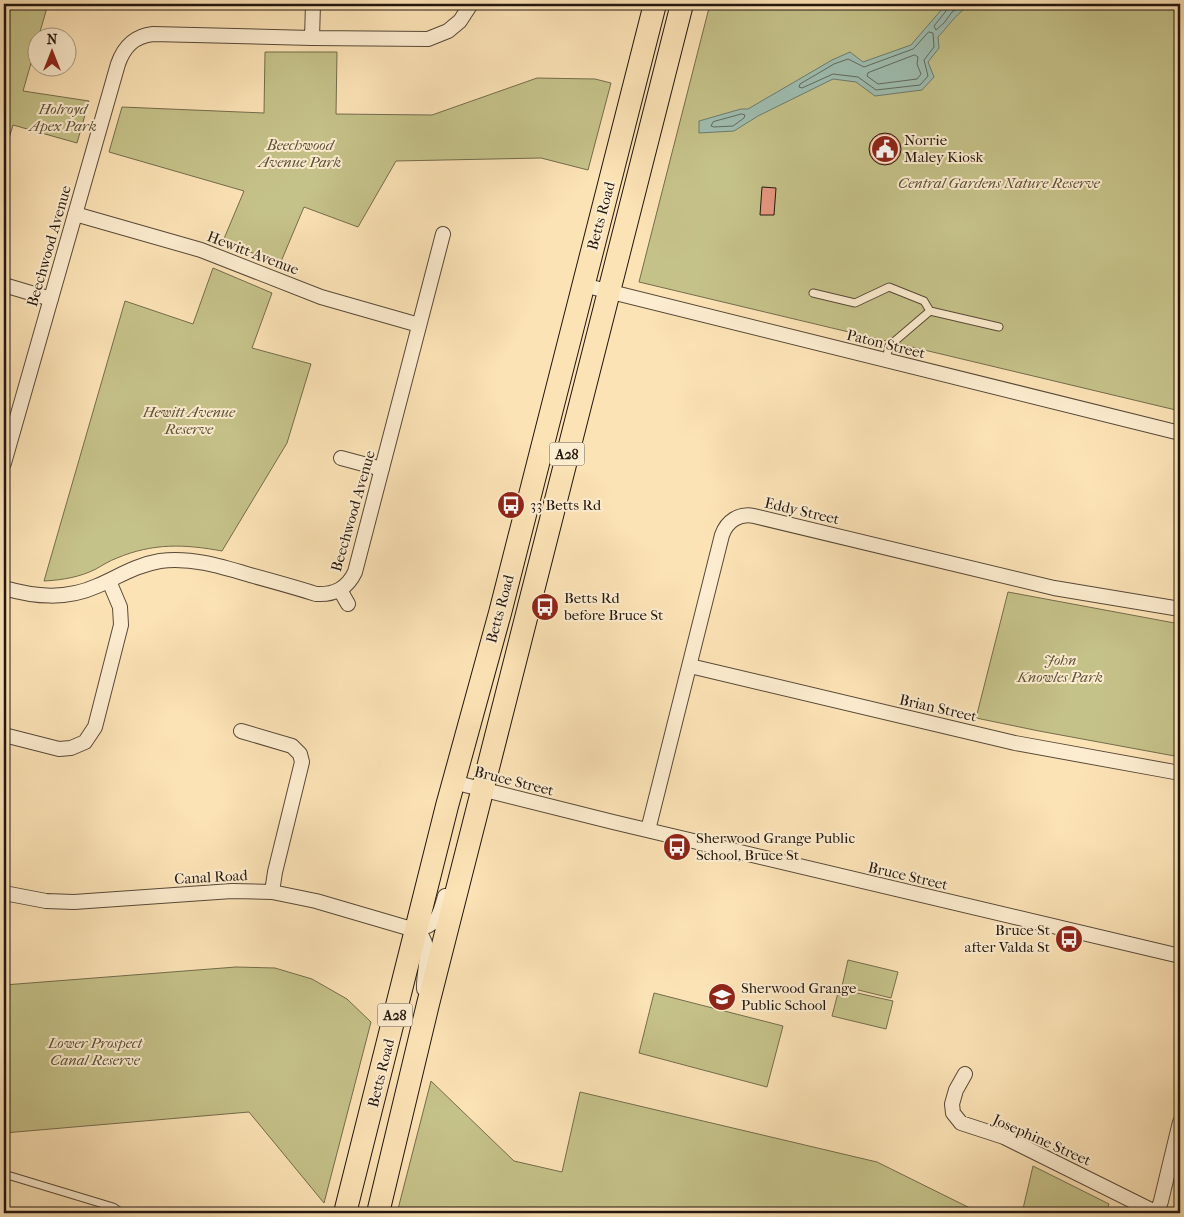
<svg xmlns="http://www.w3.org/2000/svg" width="1184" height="1217" viewBox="0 0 1184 1217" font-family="'IM FELL French Canon',serif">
	<rect width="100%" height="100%" fill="#fce3b6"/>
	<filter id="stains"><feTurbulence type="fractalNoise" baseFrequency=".004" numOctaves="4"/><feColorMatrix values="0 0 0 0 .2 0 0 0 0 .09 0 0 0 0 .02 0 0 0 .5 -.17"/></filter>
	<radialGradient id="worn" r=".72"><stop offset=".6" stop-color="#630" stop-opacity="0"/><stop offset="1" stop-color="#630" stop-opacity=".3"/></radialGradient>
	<path fill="#c5c289" stroke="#746c4c" d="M4,4H48L23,91L89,101L77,143L13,125L4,155Z
		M710,4H1180V411L639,282Z
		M265,52H337L336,114L432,115L537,78L595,79L611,83L588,170L541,158L396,161L358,227L304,207L280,264L223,241L244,191L109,152L122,107L264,113Z
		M213,268L272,293L252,348L311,364L287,443L222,551C184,544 153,543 117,558C109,561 103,565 96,569C80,577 63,580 44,581L125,301L193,324Z
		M1008,592L1180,624V757L1039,731L976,718Z
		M848,960L898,972L891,998L842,986Z
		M236,967L275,968L312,979L347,999L371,1022L324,1203L249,1112L4,1133V985Z
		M839,989L893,1001L886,1029L832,1016Z
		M654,993L783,1026L767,1087L639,1053Z
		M431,1081L514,1161L562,1172L580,1092L877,1162L980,1213H397Z
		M1033,1166L1109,1204L1106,1213H1022Z"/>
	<path fill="#9fbeb1" stroke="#6d7b70" d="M942,4H1000C992,5 984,3 976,4C961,6 948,27 938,37L939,48L928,62L934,77L922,90L875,96L856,82L833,79L758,116L734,131L699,133V121L741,109H748L832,60L850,52L863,62L911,45L942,9Z"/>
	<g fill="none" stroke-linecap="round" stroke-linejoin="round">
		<path stroke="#606a60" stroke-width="1" d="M947,4L946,11L934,26L936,30L944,23L952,12L965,4
			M929,32L933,33L934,47L924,60L928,76L920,85L876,90L858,77L833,74L802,88L799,87L800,84L834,64L848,59L864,67L913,49Z
			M915,55L918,57L917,64L921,74L917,79L878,84L867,76L868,73Z
			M742,114L745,115L744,118L733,126L714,127L711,126L713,122Z"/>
	</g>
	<path fill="#e79882" stroke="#22160e" d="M869 149a16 16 0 1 1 32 0a16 16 0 1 1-32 0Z
		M762,187L776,188L774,215H760Z"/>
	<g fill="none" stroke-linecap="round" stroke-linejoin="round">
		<g stroke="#584938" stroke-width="9">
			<path id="service" d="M813,293L855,303L889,287L924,301L930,311
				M886,360L889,346L930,311L999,327
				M4,1174L113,1207L122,1213"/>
		</g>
		<g stroke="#584938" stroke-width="16">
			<path id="minor" d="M312,38L313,4
				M75,214L201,250L321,297L419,325
				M4,285L51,299
				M583,285L1180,433
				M341,458L382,469
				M4,463L118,64C124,47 134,36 153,34L312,38L428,39L448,31L460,21L471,4
				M4,588C35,597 66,600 97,586C118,577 136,565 160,561C191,557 220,566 250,575C272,581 294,587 316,594C334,595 347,589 355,572L443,234
				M340,590L348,604
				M690,666L1015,743L1180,773
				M241,731L292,746L300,754L302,762L275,872L272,892
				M4,735L59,749L71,748L85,742L95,727L121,625L120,607L109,581
				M453,782L613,822L1180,956
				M648,830L722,535C727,521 739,513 754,516L1054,588L1180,609
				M4,893L46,901L74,902L232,891L272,892L316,901L415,930C435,943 423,969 424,989
				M415,930C438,925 439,917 445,896
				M965,1074L956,1090L952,1104L953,1113L961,1123L1004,1137L1157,1213
				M1157,1213L1161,1201L1180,1122"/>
		</g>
		<g stroke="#22160e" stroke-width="24">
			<path id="trunk" d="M345,1213L447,806L500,613L655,4
				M378,1213L428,1004L682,4"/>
		</g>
		<use href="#service" stroke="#fdedd0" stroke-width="7"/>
		<use href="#minor" stroke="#fdedd0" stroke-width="14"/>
		<use href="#trunk" stroke="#fce3b6" stroke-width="22"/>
	</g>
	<defs>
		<g id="civic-disc" transform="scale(1.4375)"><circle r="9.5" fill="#8f2418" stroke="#fdedd0"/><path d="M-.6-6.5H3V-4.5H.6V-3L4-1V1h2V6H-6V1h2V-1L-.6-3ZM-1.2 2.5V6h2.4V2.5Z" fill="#fff"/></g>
		<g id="bus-disc" transform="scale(1.4375)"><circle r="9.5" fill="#8f2418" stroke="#fdedd0"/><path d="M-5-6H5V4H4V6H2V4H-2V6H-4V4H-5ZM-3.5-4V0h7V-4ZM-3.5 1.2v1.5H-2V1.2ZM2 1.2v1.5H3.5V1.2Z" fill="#fff"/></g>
		<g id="school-disc" transform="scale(1.4375)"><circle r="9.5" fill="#8f2418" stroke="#fdedd0"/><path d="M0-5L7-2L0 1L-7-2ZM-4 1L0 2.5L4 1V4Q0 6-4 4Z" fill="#fff"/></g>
	</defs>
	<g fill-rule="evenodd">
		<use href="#civic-disc" x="885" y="149"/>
		<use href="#bus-disc" x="511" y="505"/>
		<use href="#bus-disc" x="545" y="607"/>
		<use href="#bus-disc" x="677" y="847"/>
		<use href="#bus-disc" x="1069" y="939"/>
		<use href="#school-disc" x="722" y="997"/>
	</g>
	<g text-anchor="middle" stroke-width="4" stroke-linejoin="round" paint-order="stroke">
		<g fill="#fdedd0" stroke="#645648" stroke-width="1">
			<rect x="549.5" y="442.5" width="35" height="23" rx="4"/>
			<rect x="377.5" y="1003.5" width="35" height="23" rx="4"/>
		</g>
		<g font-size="14" font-weight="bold" fill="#22160e">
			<text x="567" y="459">A28</text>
			<text x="395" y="1020">A28</text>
		</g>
		<g font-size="15" font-style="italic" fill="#5b5239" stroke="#fdedd0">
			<text x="63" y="114">Holroyd<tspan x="63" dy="17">Apex Park</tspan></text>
			<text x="300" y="150">Beechwood<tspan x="300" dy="17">Avenue Park</tspan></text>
			<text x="999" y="188">Central Gardens Nature Reserve</text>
			<text x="189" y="417">Hewitt Avenue<tspan x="189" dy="17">Reserve</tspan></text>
			<text x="1060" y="665">John<tspan x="1060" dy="17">Knowles Park</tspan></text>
			<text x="95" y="1048">Lower Prospect<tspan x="95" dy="17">Canal Reserve</tspan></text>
		</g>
		<g font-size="15" fill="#22160e" stroke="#fdedd0" text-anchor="start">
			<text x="904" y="145">Norrie<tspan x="904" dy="17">Maley Kiosk</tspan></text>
			<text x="530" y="510">33 Betts Rd</text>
			<text x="564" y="603">Betts Rd<tspan x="564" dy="17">before Bruce St</tspan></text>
			<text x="696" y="843">Sherwood Grange Public<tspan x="696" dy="17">School, Bruce St</tspan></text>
			<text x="1050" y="935" text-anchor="end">Bruce St<tspan x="1050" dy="17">after Valda St</tspan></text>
			<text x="741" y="993">Sherwood Grange<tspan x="741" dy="17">Public School</tspan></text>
		</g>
		<g font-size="15" fill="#22160e" stroke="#fdedd0">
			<text transform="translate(601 216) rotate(-75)" y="5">Betts Road</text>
			<text transform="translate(49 246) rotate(-74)" y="5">Beechwood Avenue</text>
			<text transform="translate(253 253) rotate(21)" y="5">Hewitt Avenue</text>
			<text transform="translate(886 344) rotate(14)" y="5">Paton Street</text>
			<text transform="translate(353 511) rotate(-74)" y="5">Beechwood Avenue</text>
			<text transform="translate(802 511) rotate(13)" y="5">Eddy Street</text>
			<text transform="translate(500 609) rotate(-75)" y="5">Betts Road</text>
			<text transform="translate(938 708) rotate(13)" y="5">Brian Street</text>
			<text transform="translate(514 781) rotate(14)" y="5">Bruce Street</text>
			<text transform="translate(908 876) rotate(13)" y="5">Bruce Street</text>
			<text transform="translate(211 877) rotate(-3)" y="5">Canal Road</text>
			<text transform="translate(381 1073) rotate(-76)" y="5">Betts Road</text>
			<text transform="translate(1042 1140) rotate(24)" y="5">Josephine Street</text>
		</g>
	</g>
	<rect width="1184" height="1217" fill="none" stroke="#fce3b6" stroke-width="20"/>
	<rect x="5" y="5" width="1174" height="1207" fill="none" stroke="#22160e" stroke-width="2.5"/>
	<rect x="10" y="10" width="1164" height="1197" fill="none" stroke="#22160e"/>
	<g transform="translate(52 52)"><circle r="24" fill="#fdedd0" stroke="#a59782"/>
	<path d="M0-4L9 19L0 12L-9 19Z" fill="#8f2418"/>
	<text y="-8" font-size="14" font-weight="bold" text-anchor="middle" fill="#22160e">N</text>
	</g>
	<rect width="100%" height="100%" filter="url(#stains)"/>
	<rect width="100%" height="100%" fill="url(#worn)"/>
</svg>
